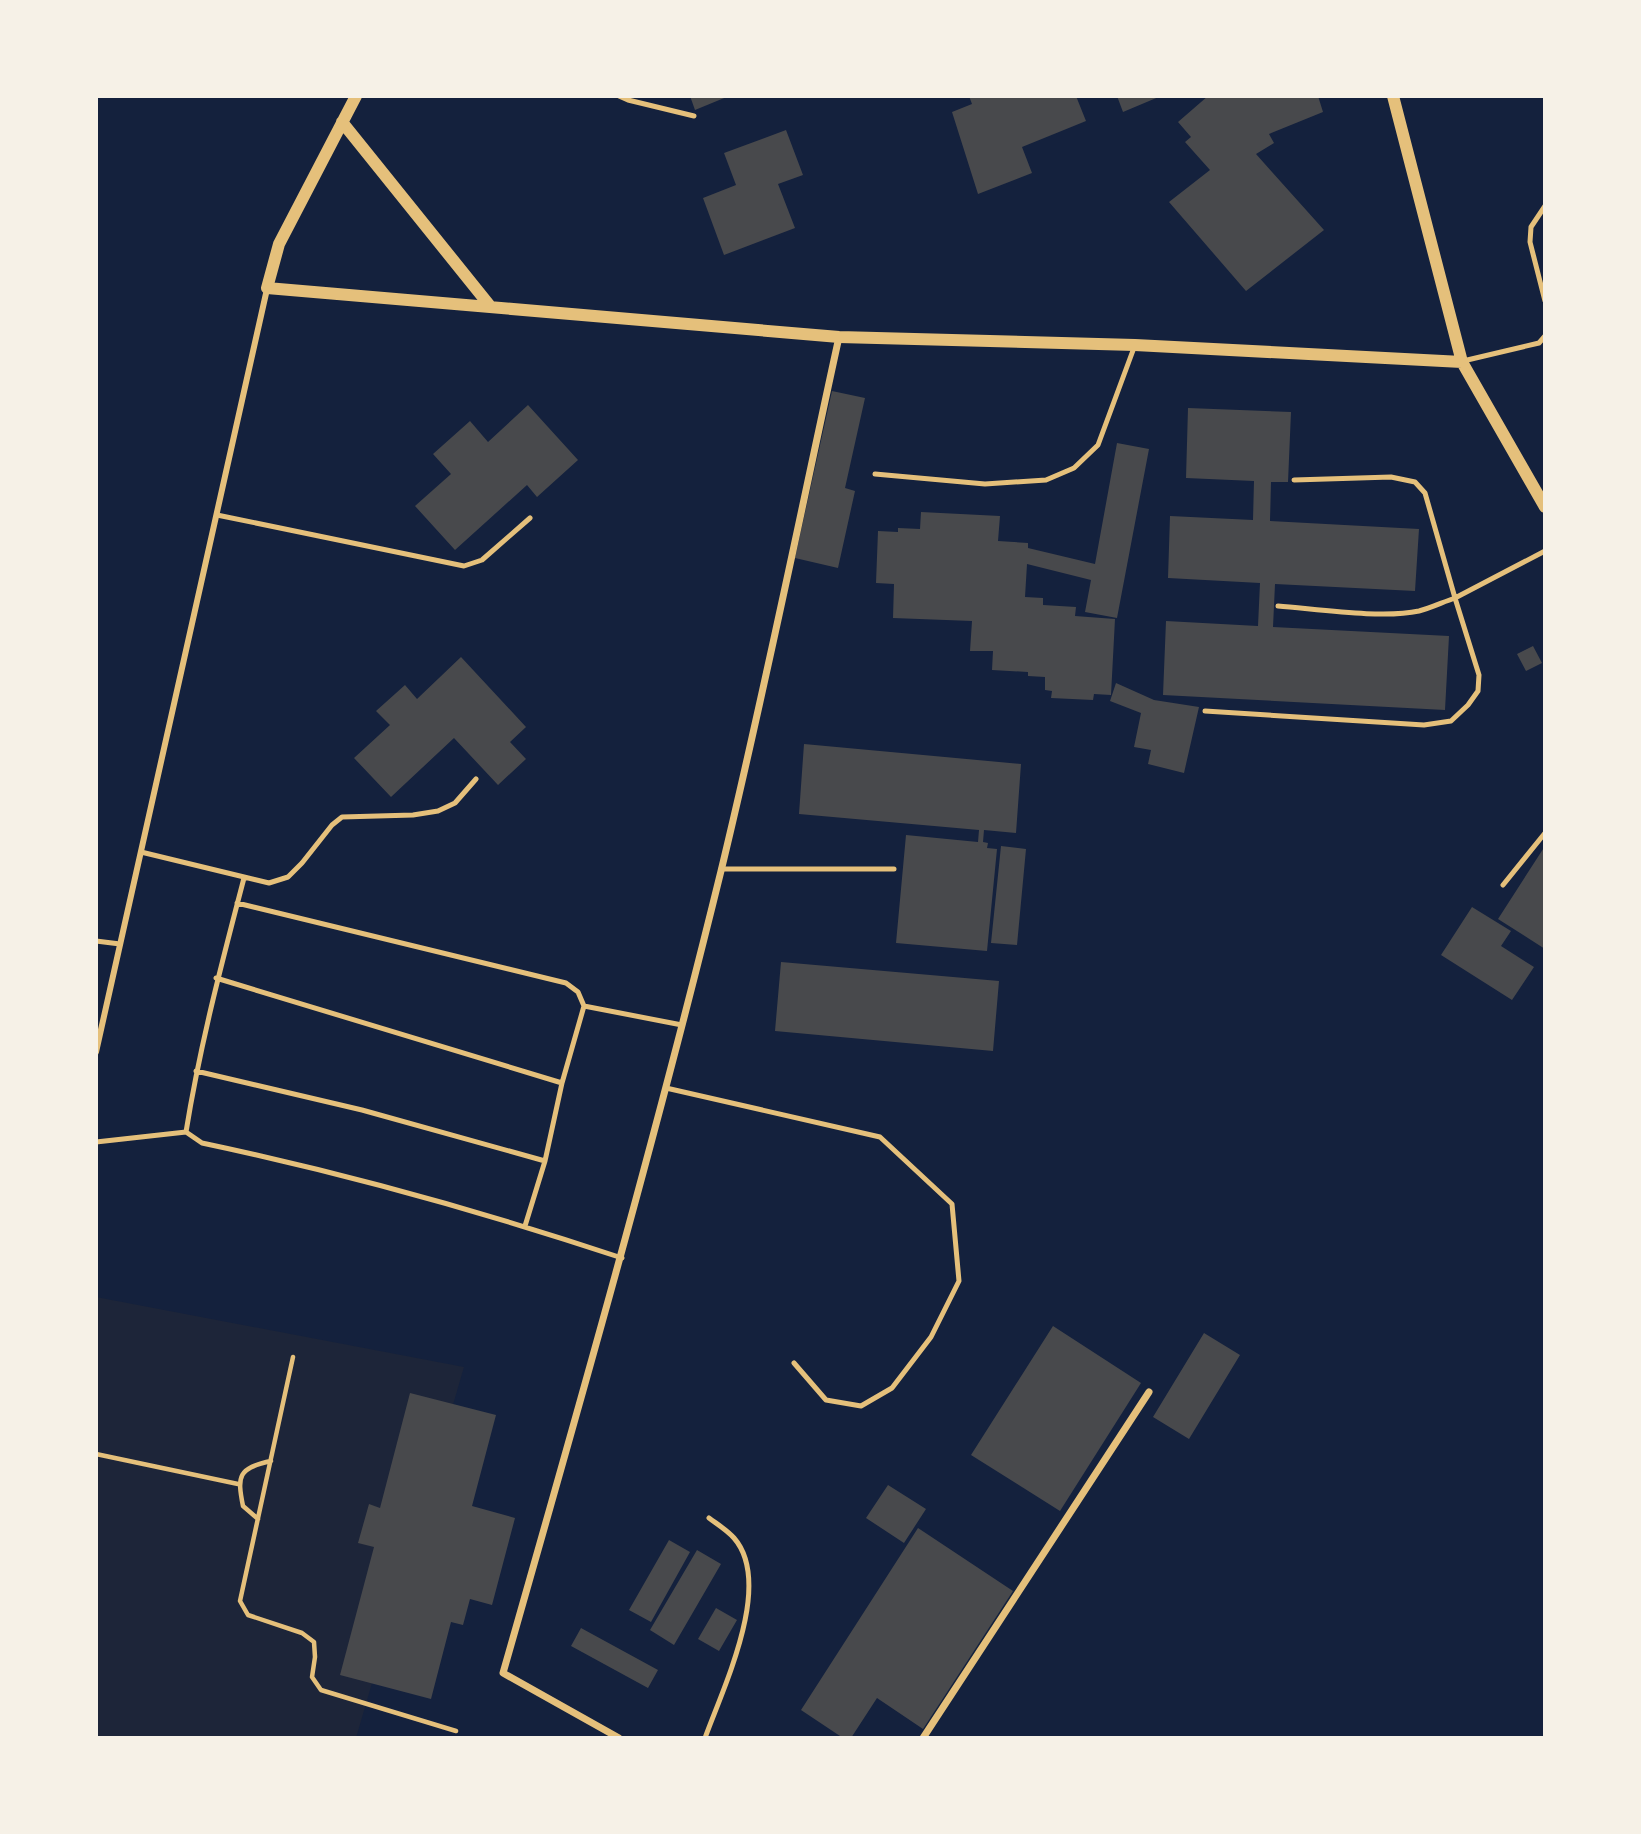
<svg xmlns="http://www.w3.org/2000/svg" width="1641" height="1834" viewBox="0 0 1641 1834" font-family="Quicksand,sans-serif">
	<rect width="100%" height="100%" fill="#14213d"/>
	<path fill="#1d2539" d="M96,1297L464,1367L356,1738H96Z"/>
	<path fill="#48494c" d="M690,96H729L695,110Z
		M969,96H1076L1086,121L1022,147L1032,173L978,194L952,112L972,104Z
		M1117,96H1161L1123,112Z
		M1208,96H1318L1323,112L1269,134L1274,143L1256,154L1324,230L1246,291L1169,202L1210,170L1185,142L1191,137L1178,122Z
		M786,130L803,175L778,184L795,228L724,255L703,198L736,185L724,153Z
		M832,391L865,398L845,488L855,491L838,568L795,558Z
		M528,405L578,460L537,497L527,485L455,550L415,506L451,474L433,454L470,421L488,442Z
		M1188,408L1291,412L1288,482H1271L1270,521L1419,529L1415,591L1275,584L1273,627L1449,636L1445,710L1163,695L1166,621L1258,626L1260,583L1168,578L1170,516L1253,520L1254,481L1186,478Z
		M1117,443L1149,449L1117,618L1085,612L1091,580L1027,564L1025,597L1043,598V605L1076,607L1075,616L1115,619L1111,695L1094,694L1093,700L1051,698L1052,691L1045,690V677L1028,676V672L992,670L993,651H970L972,621L893,618L894,584L876,583L878,531L898,532V528L920,529L921,512L1000,516L998,541L1028,543V548L1095,564Z
		M1533,646L1542,663L1526,671L1517,654Z
		M461,657L526,727L510,742L526,759L498,785L454,738L391,797L354,758L390,725L376,711L405,685L417,699Z
		M1116,683L1154,700L1199,707L1184,773L1148,764L1151,750L1134,747L1141,713L1110,701Z
		M804,744L1021,764L1016,833L984,830L983,842L988,843L987,848L997,849L987,951L896,943L906,835L978,842L979,830L799,814Z
		M1001,846L1026,849L1017,945L991,943Z
		M1545,846V949L1498,919Z
		M1472,907L1511,931L1501,946L1534,967L1512,1000L1441,955Z
		M781,962L999,981L993,1051L775,1031Z
		M1053,1326L1141,1383L1060,1511L971,1455Z
		M1204,1333L1240,1355L1189,1439L1153,1417Z
		M410,1393L496,1415L472,1506L515,1518L492,1605L470,1599L463,1625L451,1622L431,1699L340,1675L374,1547L358,1543L369,1504L380,1508Z
		M888,1485L926,1509L904,1543L866,1518Z
		M918,1528L1013,1591L923,1729L877,1698L851,1738H843L801,1710Z
		M669,1540L690,1552L651,1622L629,1610Z
		M697,1550L721,1564L674,1645L650,1630Z
		M716,1608L737,1620L719,1651L698,1639Z
		M581,1628L658,1670L648,1688L571,1646Z"/>
	<g fill="none" stroke-linecap="round" stroke-linejoin="round">
		<path stroke="#e5c07b" stroke-width="4.5" d="M293,1357L240,1601L248,1615L302,1633L314,1642L315,1657L312,1677L321,1690L456,1731
			M96,1454L238,1484
			M258,1519L243,1506C237,1476 238,1468 271,1461"/>
		<path stroke="#e5c07b" stroke-width="5" d="M619,96L628,100L694,116
			M1545,206L1531,227L1530,242L1545,301
			M1463,361L1539,343L1545,336
			M875,474L985,484L1046,480L1074,468L1098,445L1135,345
			M1294,480L1391,477L1415,482L1425,493L1455,598L1545,551
			M217,515L464,566L482,560L530,518
			M1205,711L1424,725L1451,721L1468,705L1478,691L1479,675L1455,598C1443,602 1431,608 1419,611C1382,619 1317,609 1278,606
			M141,852L269,883L288,877L302,863L332,825L342,817L413,815L438,811L455,803L476,779
			M721,869H894
			M1503,885L1545,833
			M237,903L566,983L578,992L584,1006L562,1083L545,1161L525,1226
			M96,941L120,944
			M216,978L562,1083
			M584,1006L682,1025
			M196,1071L362,1110L545,1161
			M666,1088L880,1137L952,1204L959,1281L931,1337L892,1388L861,1406L826,1400L794,1363
			M186,1132L202,1143C344,1173 484,1212 622,1258
			M96,1142L186,1132C200,1045 222,962 244,878
			M705,1738C723,1688 774,1584 734,1538C727,1530 717,1524 709,1518"/>
		<path stroke="#e5c07b" stroke-width="6" d="M96,1052L267,289"/>
		<path stroke="#e5c07b" stroke-width="7" d="M619,1738L503,1673C579,1407 655,1140 721,871C764,694 800,515 839,337
			M923,1738L1149,1392"/>
		<path stroke="#e5c07b" stroke-width="12" d="M356,96L279,244L267,288L839,337L1135,345L1462,362
			M1393,96L1462,362L1545,507
			M342,122L490,306"/>
	</g>
	<rect width="1641" height="1834" fill="none" stroke="#f6f1e7" stroke-width="196"/>
</svg>
